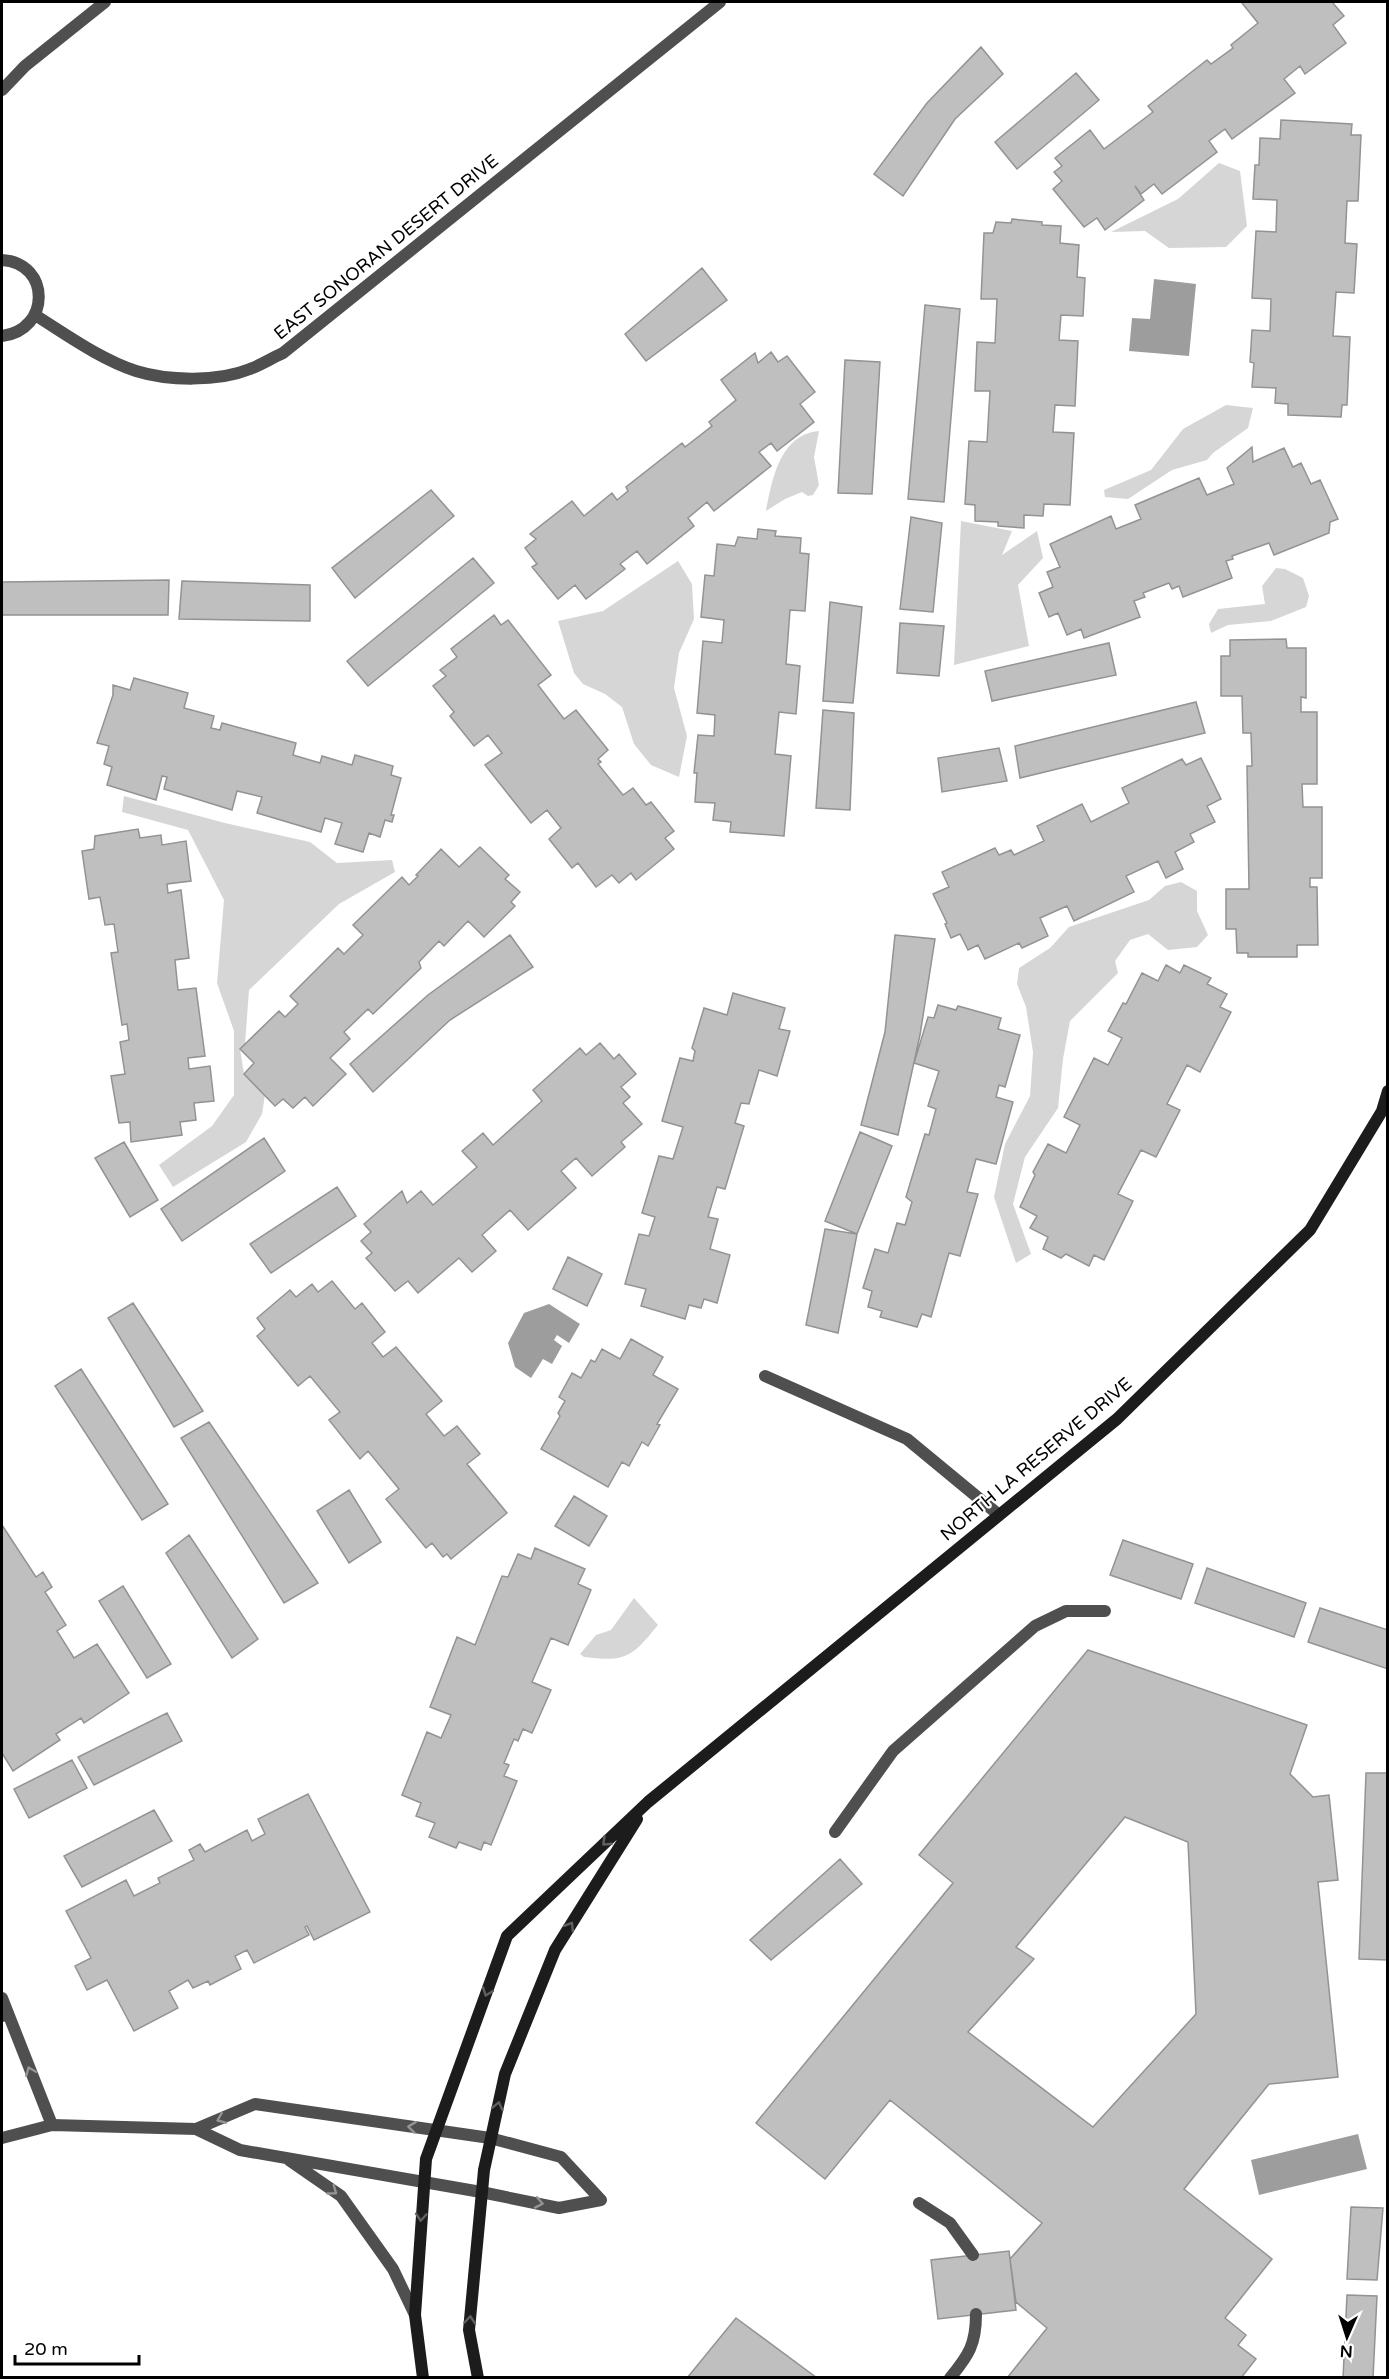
<svg xmlns="http://www.w3.org/2000/svg" width="1389" height="2379" viewBox="0 0 1389 2379" font-family="'Varela Round',sans-serif">
	<rect width="100%" height="100%" fill="#fff"/>
	<path fill="#d6d6d6" d="M1219,163L1240,171L1247,226L1226,247L1169,248L1145,231L1111,232L1178,199Z
		M1226,405L1253,408L1248,428L1213,453L1207,460L1172,470L1128,499L1105,497L1104,490L1151,470L1183,429Z
		M819,431L814,457L819,485L813,495L808,496L802,492L785,499L766,511C772,480 780,434 819,431Z
		M961,521L1012,531L1002,555L1037,531L1043,558L1018,585L1029,646L954,665Z
		M678,561L692,584L694,619L679,653L674,688L687,736L679,777L651,765L634,744L622,707L605,694L583,684L574,673L558,621L603,611Z
		M1276,568L1285,569L1303,578L1309,596L1306,607L1271,621L1228,625L1211,633L1209,624L1218,609L1265,604L1262,586Z
		M124,796L225,823L310,842L337,863L392,860L395,872L339,904L249,990L245,1044L240,1049L244,1074L265,1095L262,1114L246,1142L173,1187L159,1165L212,1126L234,1095V1031L217,983L224,900L188,830L122,812Z
		M1181,882L1197,891V911L1208,935L1197,947L1168,950L1148,934L1130,940L1115,961L1118,973L1070,1021L1063,1059L1058,1108L1025,1157L1013,1204L1031,1254L1016,1263L994,1197L1005,1144L1030,1096L1033,1052L1026,1007L1017,984L1019,968L1050,948L1069,927L1149,900L1165,886Z
		M634,1598L658,1625C631,1658 626,1662 584,1657L580,1654L596,1635L611,1630Z"/>
	<path fill="#9d9d9d" d="M1154,279L1196,284L1189,356L1129,351L1132,318L1150,319Z
		M549,1304L580,1324L569,1343L557,1335L554,1340L562,1346L552,1364L543,1359L531,1378L515,1367L508,1343L524,1313Z
		M1358,2134L1367,2169L1259,2195L1251,2160Z"/>
	<path fill="#bfbfbf" stroke="#939393" stroke-width="1.5" fill-rule="evenodd" d="M1243,2H1332L1344,16L1333,25L1346,43L1305,74L1300,66L1284,79L1295,93L1232,139L1225,129L1209,141L1217,152L1162,194L1154,184L1141,194L1135,186L1144,200L1105,230L1097,218L1084,227L1053,189L1062,181L1054,172L1062,166L1055,158L1090,130L1104,149L1153,112L1148,106L1207,60L1211,64L1233,48L1231,45L1258,23L1242,3Z
		M981,47L1003,74L955,119L903,196L874,174L927,103Z
		M1076,73L1099,100L1017,169L995,142Z
		M1281,120L1352,124L1351,135H1361L1358,201H1347L1345,243L1357,244L1354,293L1336,292L1333,336L1350,337L1347,405H1342L1341,417L1288,415V404L1275,403L1276,388L1252,387L1254,363L1250,362L1252,330L1270,331L1271,299L1252,298L1256,231L1276,232L1277,200L1253,199L1255,165H1259L1260,138L1280,139Z
		M1012,219L1042,222V225L1061,226L1060,243L1079,245L1077,277L1085,278L1083,316L1061,315L1059,340L1078,341L1075,406L1055,405L1053,432L1074,433L1070,505L1044,504L1043,516L1024,515V528L998,526V522L975,521V505L965,504L969,441L987,442L990,391H975L977,342L995,343L997,299H981L984,233H993L996,222L1011,223Z
		M702,268L727,300L646,361L625,334Z
		M925,305L960,309L944,502L908,499Z
		M771,352L778,362L787,356L815,392L800,404L814,422L777,451L771,443L759,452L771,466L714,511L707,502L688,518L694,526L647,564L637,551L620,564L625,569L586,599L575,585L558,599L532,567L537,564L525,548L536,539L530,534L572,501L584,516L612,493L617,500L628,491L626,487L682,443L685,447L712,426L709,422L736,400L721,380L755,353L758,363Z
		M845,360L880,362L872,494L838,493Z
		M1252,447L1253,462L1284,448L1293,467L1301,463L1311,484L1320,480L1338,519L1330,522L1329,533L1274,555L1269,543L1232,556L1233,559L1226,561L1232,578L1183,597L1179,586L1172,589L1169,583L1143,593L1145,597L1134,601L1140,617L1084,638L1081,629L1067,635L1058,613L1049,617L1039,593L1053,587L1047,572L1060,567L1050,544L1111,516L1116,529L1141,519L1135,505L1199,478L1207,495L1234,484L1227,468Z
		M431,490L454,516L355,598L332,568Z
		M911,517L942,523L933,612L900,609Z
		M758,529L776,531L775,536L801,538L800,553L809,554L805,611L790,610L786,664L800,666L796,714L779,712L775,754L791,756L784,836L730,832L731,822L713,820L715,803L695,802L697,773H694L698,735L714,736L715,715L697,713L703,641L722,643L724,620L701,617L705,575L714,576L717,544L735,546L738,537L757,539Z
		M473,558L494,583L368,686L347,661Z
		M169,580L168,615H2V582Z
		M182,581L310,585V621L179,619Z
		M830,602L862,607L853,703L823,701Z
		M494,615L501,625L508,620L551,675L538,685L564,719L576,710L608,750L598,759L601,762L598,764L623,795L633,788L646,805L651,802L674,831L665,838L674,849L636,880L631,873L619,883L612,875L596,887L578,863L572,868L549,839L561,828L547,810L531,823L485,765L502,753L488,735L474,746L450,716L454,712L433,686L446,676L440,670L457,657L451,649Z
		M900,623L944,626L939,676L897,673Z
		M1286,639L1287,648H1306V698L1301,697V712H1317V784H1302L1303,807H1322V878H1310V887H1317L1318,945H1297V957H1248V953H1237L1236,929H1226V889H1249L1247,766H1252L1251,733H1243L1242,696H1221V656H1230V640Z
		M1109,643L1116,675L992,701L985,671Z
		M134,678L188,693L184,708L214,716L211,728L220,730L222,723L296,743L293,755L320,763L322,756L352,765L355,755L393,766L391,775L401,778L391,815H394L392,822L385,820L380,837L369,833L363,852L335,844L342,823L325,818L321,832L257,813L262,797L237,791L232,810L164,789L167,777L162,776L156,800L107,785L112,767L104,764L109,746L97,743L113,695V685L130,690Z
		M1196,702L1205,733L1020,778L1015,746Z
		M823,710L854,713L850,810L816,808Z
		M999,748L1007,781L942,792L938,758Z
		M1201,758L1221,799L1207,806L1215,822L1190,834L1194,842L1175,852L1183,869L1166,878L1158,861L1126,876L1134,892L1074,921L1067,906L1040,918L1048,936L1022,948L1019,943L985,959L978,945L968,950L960,934L951,938L945,924L947,923L933,894L949,887L942,872L995,848L999,855L1011,850L1014,855L1044,841L1037,826L1082,804L1091,822L1129,803L1122,788L1182,759L1186,765Z
		M138,829L140,838L161,835L162,845L186,841L191,881L167,884L168,893L181,890L189,958L175,960L178,990L196,988L205,1056L188,1058L189,1069L210,1066L214,1101L194,1103L196,1120L180,1122L182,1135L131,1142L130,1122L119,1123L111,1076L125,1074L120,1042L129,1040L127,1024L122,1025L111,953L118,952L114,924L105,925L100,897L89,899L82,851L94,849L95,836Z
		M480,847L509,875L505,879L520,892L511,902L515,906L484,937L468,921L444,946L439,941L419,962L421,968L373,1014L368,1009L344,1032L350,1039L330,1058L346,1074L313,1106L305,1097L293,1108L283,1099L275,1106L244,1074L254,1063L240,1049L279,1011L285,1017L298,1004L290,996L338,948L344,954L363,935L353,925L402,877L409,885L418,876L416,875L441,849L459,867Z
		M510,935L533,967L450,1020L373,1092L350,1064L428,995Z
		M895,935L935,939L920,1035L898,1135L861,1125L885,1032Z
		M1166,965L1180,973L1184,965L1211,978L1207,984L1227,994L1220,1007L1231,1012L1200,1072L1187,1065L1167,1104L1180,1110L1156,1157L1141,1150L1118,1194L1133,1201L1104,1260L1094,1255L1089,1266L1066,1254L1061,1258L1043,1249L1048,1237L1030,1228L1037,1216L1020,1207L1035,1175L1033,1172L1048,1144L1066,1153L1080,1125L1064,1117L1094,1058L1108,1065L1122,1038L1108,1031L1123,1003L1126,1004L1142,973L1158,981Z
		M733,993L785,1008L779,1029L790,1031L777,1076L759,1070L749,1104L741,1103L735,1123L744,1126L725,1189L717,1187L708,1217L718,1219L710,1249L730,1255L717,1303L704,1299L701,1308L689,1305L685,1319L641,1306L646,1289L625,1284L639,1234L649,1236L655,1217L642,1213L659,1156L673,1159L683,1127L662,1121L680,1058L693,1061L695,1051L692,1048L704,1008L727,1015Z
		M938,1005L956,1010L958,1006L1001,1018L998,1029L1020,1035L1005,1087L999,1085L996,1097L1013,1102L996,1164L976,1159L967,1192L978,1194L960,1256L949,1253L931,1317L922,1314L917,1327L880,1317L882,1311L868,1307L872,1291L863,1288L875,1249L888,1253L897,1223L905,1225L912,1202L906,1197L925,1134L929,1135L936,1109L928,1106L939,1071L914,1063L928,1017L934,1018Z
		M600,1043L614,1059L619,1054L636,1074L621,1087L630,1097L623,1103L642,1124L621,1142L625,1147L592,1176L576,1158L561,1171L576,1188L528,1230L510,1210L482,1235L496,1251L472,1272L459,1258L418,1293L408,1281L395,1291L366,1258L372,1253L361,1241L371,1232L364,1224L402,1191L407,1203L421,1191L433,1205L477,1167L462,1151L483,1133L493,1145L542,1101L533,1090L580,1048L586,1055Z
		M860,1132L892,1146L857,1234L825,1221Z
		M264,1138L285,1171L182,1241L161,1209Z
		M124,1142L158,1200L130,1217L95,1158Z
		M337,1187L356,1216L271,1273L250,1244Z
		M825,1229L857,1234L838,1333L806,1325Z
		M568,1257L602,1274L587,1306L553,1289Z
		M332,1281L355,1309L362,1303L385,1332L372,1343L383,1357L396,1347L442,1401L426,1414L444,1436L457,1426L480,1454L467,1464L507,1513L451,1559L447,1554L443,1557L432,1543L426,1548L386,1499L399,1489L368,1451L360,1459L329,1420L340,1412L310,1376L298,1386L257,1336L265,1329L257,1318L290,1290L296,1297L312,1284L318,1292Z
		M133,1303L203,1411L174,1427L108,1318Z
		M631,1339L663,1357L653,1375L678,1389L657,1424L660,1425L648,1446L642,1442L629,1466L622,1462L608,1487L541,1449L560,1416L558,1413L565,1401L559,1397L572,1373L581,1378L591,1360L595,1362L602,1349L620,1359Z
		M81,1369L168,1504L142,1520L55,1386Z
		M209,1422L318,1583L284,1603L181,1438Z
		M349,1490L381,1542L349,1563L317,1511Z
		M574,1496L607,1516L589,1546L555,1526Z
		M2,1525L36,1577L43,1572L52,1587L45,1592L66,1625L57,1631L74,1658L97,1644L129,1693L84,1723L81,1718L56,1734L60,1740L13,1771L2,1753Z
		M189,1535L258,1639L232,1658L166,1553Z
		M1123,1540L1193,1564L1181,1599L1110,1575Z
		M535,1548L585,1569L578,1584L591,1590L568,1645L551,1638L532,1682L551,1690L532,1733L523,1729L518,1741L514,1739L504,1763L509,1765L504,1776L517,1781L491,1845L484,1842L481,1850L459,1842L456,1848L429,1837L435,1823L416,1816L421,1803L402,1795L427,1732L441,1738L451,1715L430,1707L457,1637L475,1645L502,1576L508,1577L518,1554L531,1559Z
		M1207,1568L1306,1603L1294,1637L1195,1603Z
		M123,1586L171,1664L147,1678L99,1601Z
		M1320,1608L1388,1630V1669L1308,1642Z
		M1088,1650L1307,1725L1290,1774L1313,1797L1329,1795L1338,1880L1318,1882L1338,2077L1269,2084L1184,2189L1272,2259L1225,2318L1246,2335L1238,2345L1256,2359L1241,2378H1007L1047,2328L1016,2302L1010,2259L1042,2223L890,2100L825,2179L756,2123L953,1883L919,1855ZM1125,1817L1188,1842L1196,2014L1093,2127L968,2032L1034,1959L1016,1947Z
		M167,1713L182,1741L94,1785L78,1757Z
		M72,1760L87,1788L29,1818L14,1789Z
		M1366,1773H1388V1960L1359,1959Z
		M308,1794L370,1912L314,1940L307,1926L305,1927L309,1935L254,1963L247,1950L235,1956L241,1969L210,1985L208,1981L193,1988L188,1980L169,1991L178,2008L134,2031L107,1980L87,1990L75,1966L91,1958L66,1911L126,1880L134,1896L160,1883L158,1878L194,1860L189,1850L200,1844L205,1852L247,1830L252,1841L265,1834L258,1819Z
		M154,1810L172,1841L82,1887L64,1856Z
		M840,1859L862,1884L771,1960L750,1940Z
		M1351,2207L1383,2208L1377,2280L1347,2279Z
		M1009,2251L1016,2310L938,2319L931,2260Z
		M1347,2295L1377,2296L1373,2378H1343Z
		M736,2318L817,2378H687Z"/>
	<g fill="none" stroke-linecap="round" stroke-linejoin="round">
		<path stroke="#4f4f4f" stroke-width="12" d="M765,1376L907,1439L999,1515
			M835,1832L893,1751L1035,1626L1066,1611H1105
			M2,1998L52,2125
			M481,2192L559,2208L601,2200L561,2157L490,2138
			M919,2203L950,2223L973,2255
			M950,2378C969,2355 976,2344 976,2314"/>
		<path stroke="#4f4f4f" stroke-width="12" d="M2,90L25,66L105,2
			M2,260C51,263 51,330 2,336
			M35,315C67,335 100,359 136,371C168,381 218,382 250,369C261,365 272,358 283,353L720,2
			M2,2016L8,2014
			M2,2138L52,2125L196,2129
			M289,2160L341,2196L393,2269L415,2315
			M481,2192L240,2150L196,2129L255,2104L490,2138"/>
		<path stroke="#1c1c1c" stroke-width="12" d="M423,2378L415,2315L426,2159L507,1936L648,1802L1117,1419L1310,1230L1382,1111L1388,1091
			M478,2378L469,2330L484,2170L505,2074L555,1950L637,1819"/>
	</g>
	<defs><path id="oneway-chevron" d="M-2-3.5L2.5 0L-2 3.5" fill="none" stroke-width="1.6" stroke-linecap="round" stroke-linejoin="round" transform="scale(1.5)"/></defs>
	<g stroke="#606060">
		<use href="#oneway-chevron" transform="translate(606 1842) rotate(136)"/>
		<use href="#oneway-chevron" transform="translate(570 1926) rotate(-58)"/>
		<use href="#oneway-chevron" transform="translate(487 1992) rotate(110)"/>
		<use href="#oneway-chevron" transform="translate(498 2106) rotate(-77)"/>
		<use href="#oneway-chevron" transform="translate(421 2217) rotate(94)"/>
		<use href="#oneway-chevron" transform="translate(470 2320) rotate(-85)"/>
	</g>
	<g stroke="#959595">
		<use href="#oneway-chevron" transform="translate(30 2071) rotate(-112)"/>
		<use href="#oneway-chevron" transform="translate(221 2119) rotate(157)"/>
		<use href="#oneway-chevron" transform="translate(412 2127) rotate(-173)"/>
		<use href="#oneway-chevron" transform="translate(333 2191) rotate(36)"/>
		<use href="#oneway-chevron" transform="translate(539 2203) rotate(11)"/>
	</g>
	<g text-anchor="middle" stroke-width="4.5" stroke-linejoin="round" paint-order="stroke">
		<g font-size="18" fill="#000" stroke="#fff">
			<text transform="translate(386 247) rotate(-39)" y="6">EAST SONORAN DESERT DRIVE</text>
			<text transform="translate(1036 1459) rotate(-40)" y="6">NORTH LA RESERVE DRIVE</text>
		</g>
	</g>
	<rect width="1389" height="2379" fill="none" stroke="#000000" stroke-width="6"/>
	<g transform="translate(1347 2337) rotate(183)" stroke="#ffffff" stroke-width="4.5" paint-order="stroke">
	<path d="M0-4.5L10 22L0 15L-10 22Z" fill="#000000"/>
	<text y="-9" font-size="16" font-weight="bold" text-anchor="middle" fill="#000000">N</text>
	</g>
	<path d="M15 2355v9h124v-9" fill="none" stroke="#000000" stroke-width="3"/>
	<text x="24" y="2355" font-size="18" fill="#000000" stroke="#ffffff" stroke-width="4.5" paint-order="stroke">20 m</text>
</svg>
